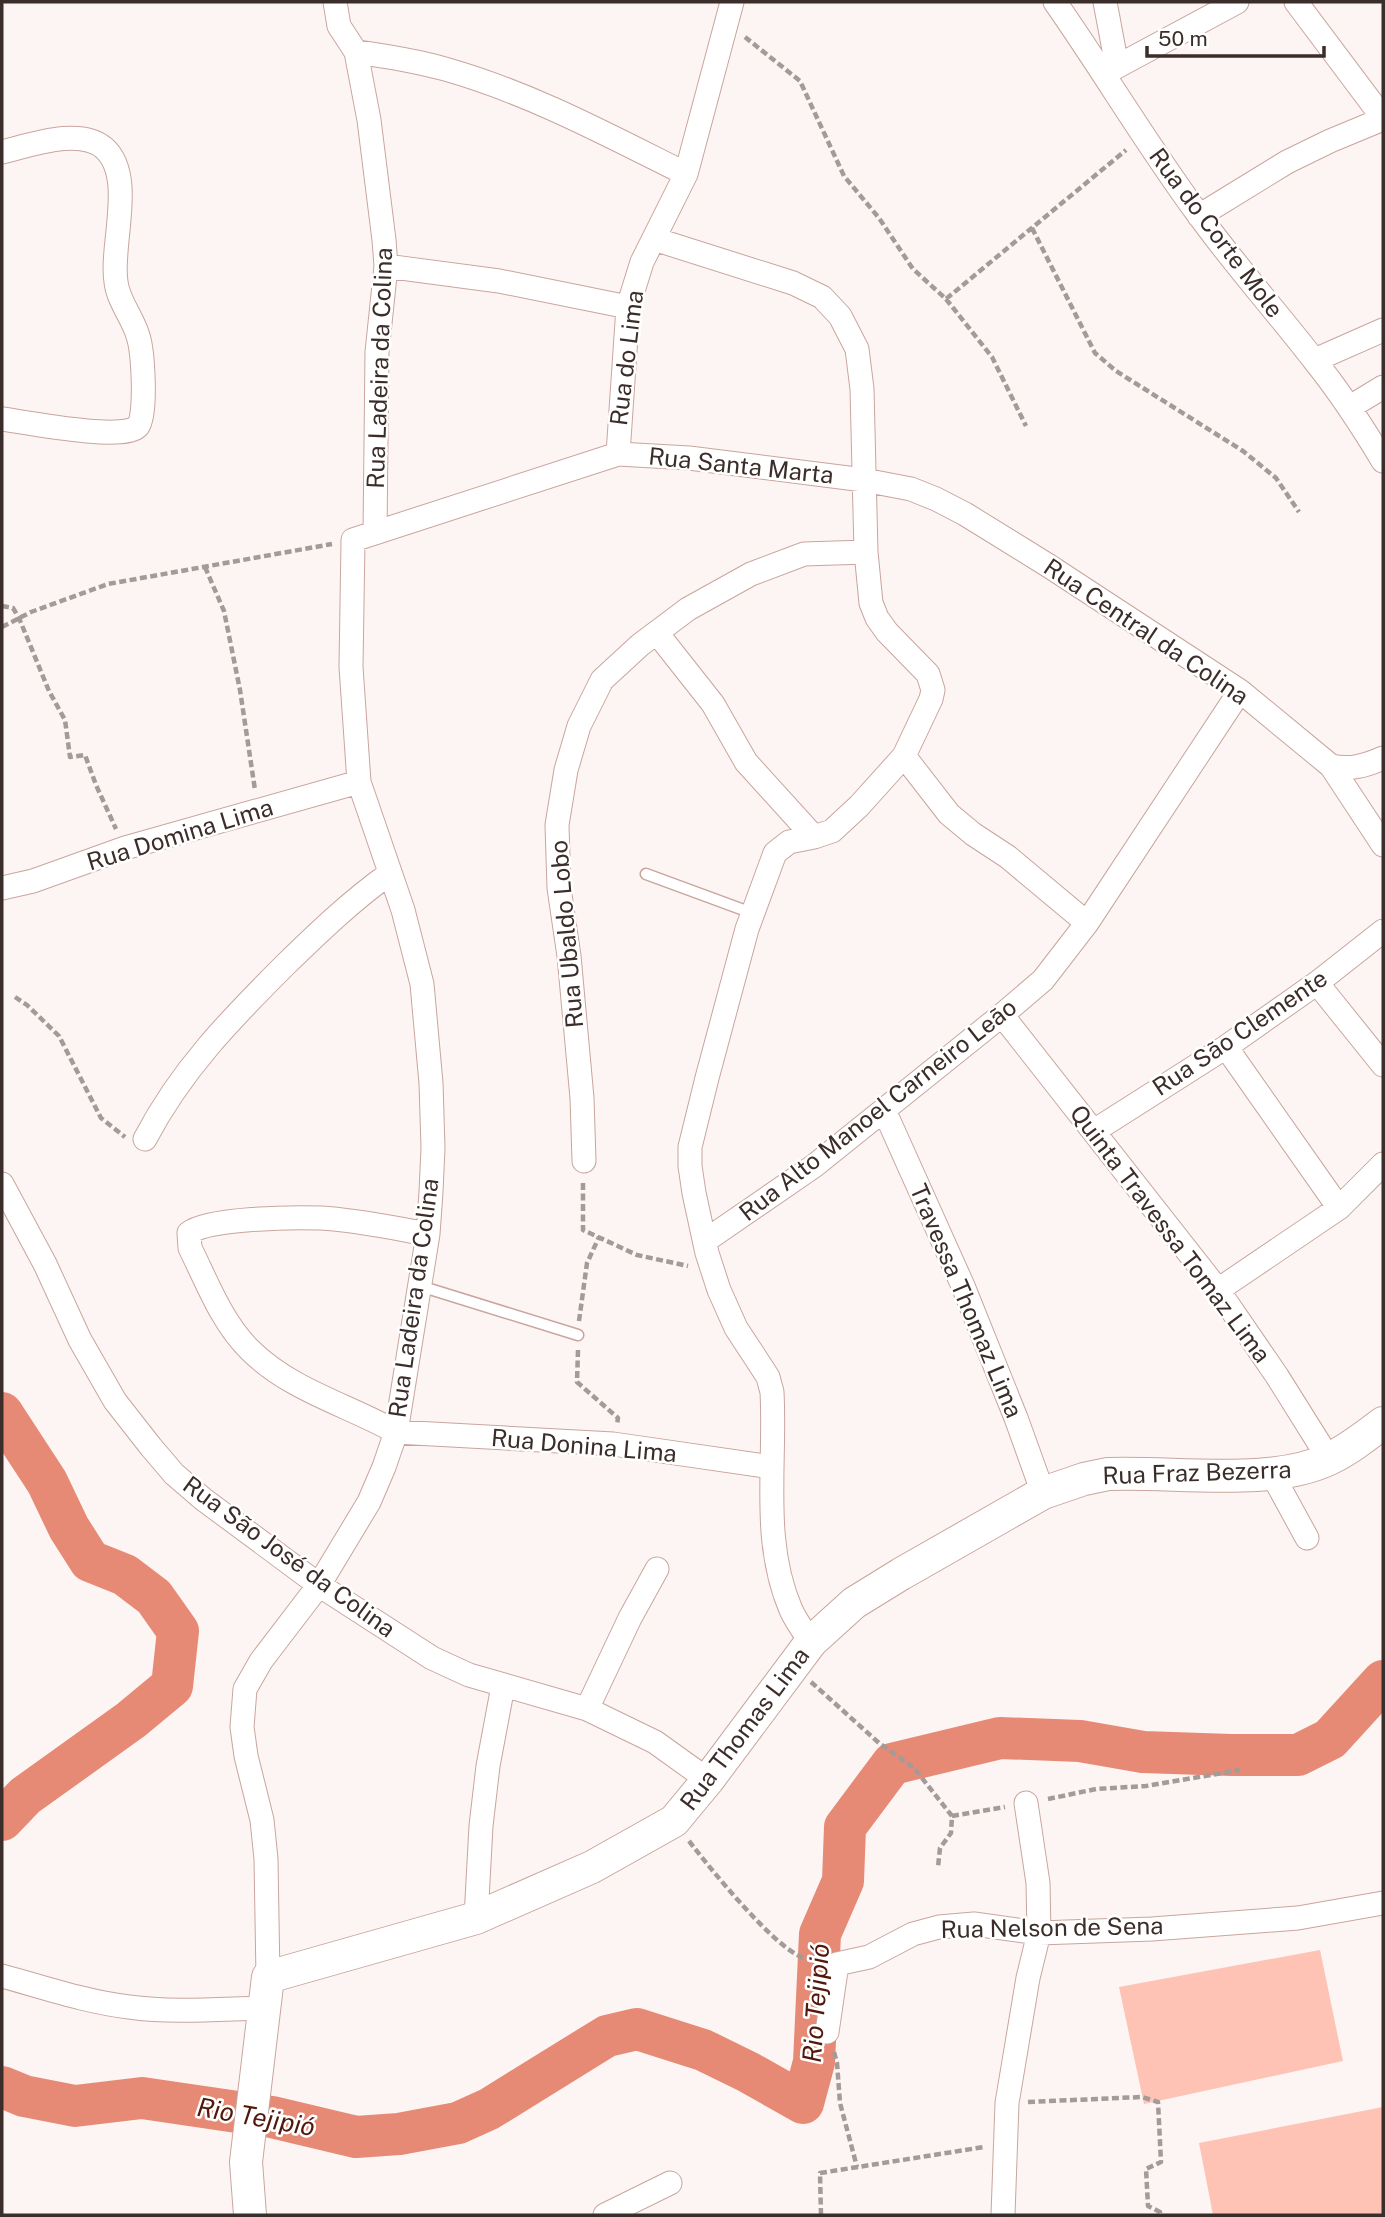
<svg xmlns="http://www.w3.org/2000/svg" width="1385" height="2217" viewBox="0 0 1385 2217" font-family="'Public Sans',sans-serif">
	<rect width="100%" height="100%" fill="#fdf5f3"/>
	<path fill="#fec3b5" d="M1320,1950L1343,2061L1144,2104L1119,1987Z
		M1383,2107V2215H1213L1199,2143Z"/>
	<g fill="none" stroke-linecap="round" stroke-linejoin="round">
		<path stroke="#e68a75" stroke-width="42" d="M2,1413L47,1482L69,1528L90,1561L125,1575L154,1597L178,1631L172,1686L131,1720L25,1796L2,1820
			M2,2087L24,2096L75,2106L142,2098L272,2117L356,2137L399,2134L458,2123L489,2109L607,2036L637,2029L703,2050L748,2072L803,2103L814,2062L820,1934L843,1881L845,1827L892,1764L1000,1738L1080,1741L1143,1752L1231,1755H1298L1330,1739L1383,1681"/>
		<g stroke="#c9a59d" stroke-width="13">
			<path id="lane" d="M646,874L752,913
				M420,1286L578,1335"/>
		</g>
		<g stroke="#c9a59d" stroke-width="25">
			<path id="street" d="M335,2L339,26L356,52L369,120L384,240L386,266L377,352L375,533
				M1055,2C1104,72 1147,145 1198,214C1234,264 1276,311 1314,360C1340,392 1362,426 1383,461
				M1105,2L1117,66
				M1296,2L1383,118
				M356,52C386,56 416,61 445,69C530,93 608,135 686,174
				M1105,73L1237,2
				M2,152C31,145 80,127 104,148C136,176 110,245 116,282C118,301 133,318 138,336C143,351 147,414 138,426C125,442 24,422 2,419
				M1199,216L1287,162L1330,141L1383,119
				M654,239L793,283L822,297L840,316L857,349L862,389L866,552L871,603L877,618L887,632L928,674L933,690L931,699L904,756L949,814L973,834L1008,857L1087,923
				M386,266L499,281L628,307
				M1315,360L1383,330
				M1350,407L1383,387
				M618,454L689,458L864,480L911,489L936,499L965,514L1049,566L1240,691L1331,766L1383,845
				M657,633L713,704L746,762L814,837
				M1331,766C1350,770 1365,766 1383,758
				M2,888L33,881L125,848L359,782
				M1317,983L1383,1065
				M1002,1015L1218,1290L1277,1376L1329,1459
				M1226,1047L1339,1208
				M884,1110L963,1286L1016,1418L1043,1493
				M1094,1131L1226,1047L1317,983L1383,931
				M145,1139C181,1070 230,1020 285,965C318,933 351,901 389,874
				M584,1161L582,1098L569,956L559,888L557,825L566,770L579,726L602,680L640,645L688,609L751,574L804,554L866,552
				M2,1184L45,1264L80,1340L115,1401L151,1447L174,1474L203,1499L319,1585L432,1658L469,1675L587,1709L655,1742L708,1780
				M428,1234C393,1228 357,1220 321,1218C294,1217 208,1218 189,1233L190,1248C207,1282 222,1323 250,1350C290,1390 348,1405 396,1432L613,1444L771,1467
				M705,1241L814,1166L1002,1015L1043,980L1087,923L1240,691
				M1218,1290L1339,1208L1383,1164
				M1272,1474L1307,1538
				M811,1642C804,1632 796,1621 791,1610C761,1541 776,1465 772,1392L768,1377L736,1328L719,1290L707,1253L694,1193L690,1166V1147L707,1078L747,929L775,853L789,842L814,837L832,831L859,806L904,756
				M587,1709L630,1618L657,1569
				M476,1918L481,1826L488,1766L503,1686
				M2,1976C43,1987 86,2002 129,2007C173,2013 220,2009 265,2008
				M268,1977L266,1859L262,1820L246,1756L242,1727L245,1689L261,1661L319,1585L369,1502L384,1467L396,1432L428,1234L431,1192L433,1148L431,1083L422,984L403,910L359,782L351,667L353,540L618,454L628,307L642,262L686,174L732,2
				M827,2032L837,1964L869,1957L913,1934L939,1927L974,1924L1039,1933L1152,1929L1298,1918L1383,1903
				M605,2215L670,2183
				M1003,2215L1007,2103L1028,1978L1039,1933L1038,1883L1026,1803"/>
		</g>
		<g stroke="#c9a59d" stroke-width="34">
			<path id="secondary" d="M250,2215L246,2162L268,1977L476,1918L592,1867L674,1821L708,1780L811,1642L854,1603L901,1574L1043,1493L1084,1479L1108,1474C1173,1471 1271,1487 1329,1459C1348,1450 1366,1436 1383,1423"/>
		</g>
		<path stroke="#a49a97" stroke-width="4.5" stroke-dasharray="7 3.5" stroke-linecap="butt" d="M745,37L800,81L844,176L879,218L913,269L946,299L1126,150
			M1032,228L1095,353L1116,371L1243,451L1276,478L1299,512
			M946,299L992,357L1026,426
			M205,567L224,611L240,690L255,790
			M2,606L13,608L19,618L49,691L65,720L70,757L85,755L96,785L116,829
			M2,627L31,612L108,584L332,544
			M15,997L27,1005L59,1036L101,1118L125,1137
			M583,1183V1230L637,1255L688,1266
			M579,1321L587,1263L599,1237
			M578,1350L577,1382L618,1418L617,1425
			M811,1682L879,1743L914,1768L952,1816L951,1833L940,1848L938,1867
			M1048,1799L1096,1789L1146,1786L1240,1770
			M952,1816L1005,1807
			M689,1841C709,1867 775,1949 804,1958C808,1960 811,1960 815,1960
			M834,2052L837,2063L840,2103L857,2167
			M1028,2102L1142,2097L1158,2102L1161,2162L1146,2169L1148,2206L1160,2212V2215
			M821,2215L820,2173L984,2147"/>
		<use href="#lane" stroke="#fff" stroke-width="10"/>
		<use href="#street" stroke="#fff" stroke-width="23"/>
		<use href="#secondary" stroke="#fff" stroke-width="32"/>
	</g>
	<g text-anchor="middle" stroke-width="5" stroke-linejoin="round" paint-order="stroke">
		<g font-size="24" fill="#3b2d2a" stroke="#fff">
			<text transform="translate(1216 233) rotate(53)" y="8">Rua do Corte Mole</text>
			<text transform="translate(627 358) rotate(-83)" y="8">Rua do Lima</text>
			<text transform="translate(380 368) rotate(-88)" y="8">Rua Ladeira da Colina</text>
			<text transform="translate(741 466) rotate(6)" y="8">Rua Santa Marta</text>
			<text transform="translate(1146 632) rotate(34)" y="8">Rua Central da Colina</text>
			<text transform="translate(180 835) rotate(-17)" y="8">Rua Domina Lima</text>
			<text transform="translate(567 934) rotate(-95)" y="8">Rua Ubaldo Lobo</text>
			<text transform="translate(1240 1033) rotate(-34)" y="8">Rua São Clemente</text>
			<text transform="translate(878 1110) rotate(-38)" y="8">Rua Alto Manoel Carneiro Leão</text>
			<text transform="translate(1170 1234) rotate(53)" y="8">Quinta Travessa Tomaz Lima</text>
			<text transform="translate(414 1298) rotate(-82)" y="8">Rua Ladeira da Colina</text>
			<text transform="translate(966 1301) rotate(67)" y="8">Travessa Thomaz Lima</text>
			<text transform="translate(584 1446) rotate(5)" y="8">Rua Donina Lima</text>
			<text transform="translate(1197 1473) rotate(-2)" y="8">Rua Fraz Bezerra</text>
			<text transform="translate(289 1557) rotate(36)" y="8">Rua São José da Colina</text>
			<text transform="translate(745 1729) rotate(-53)" y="8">Rua Thomas Lima</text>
			<text transform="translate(1052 1928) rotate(-1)" y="8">Rua Nelson de Sena</text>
		</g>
		<g font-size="26" font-style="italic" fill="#51180b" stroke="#fff">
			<text transform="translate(816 2003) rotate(-86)" y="9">Rio Tejipió</text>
			<text transform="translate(256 2117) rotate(10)" y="9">Rio Tejipió</text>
		</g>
	</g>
	<rect width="1385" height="2217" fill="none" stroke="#3b2d2a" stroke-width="7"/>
	<path d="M1147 46v10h177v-10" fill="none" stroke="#3b2d2a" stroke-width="3.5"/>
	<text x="1158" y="46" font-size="21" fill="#3b2d2a" stroke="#ffffff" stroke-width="5" paint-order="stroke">50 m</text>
</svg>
